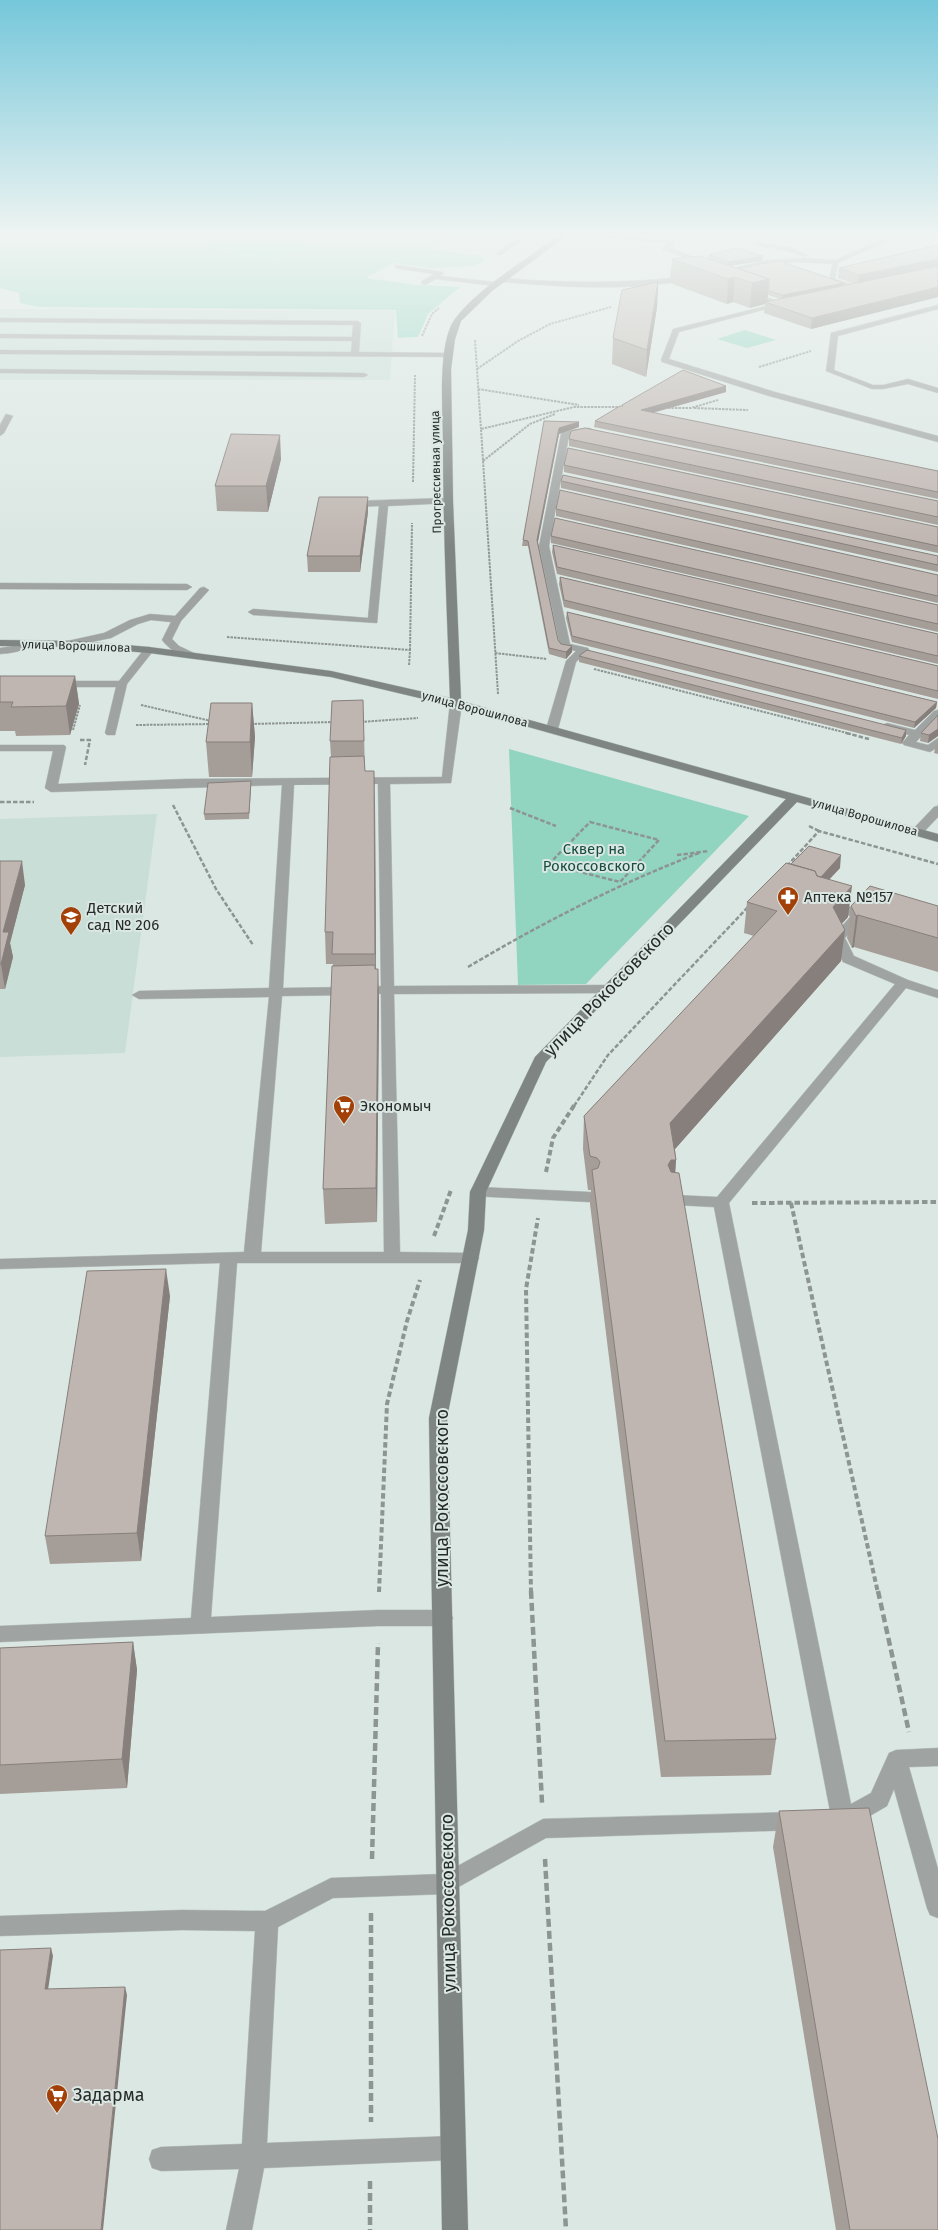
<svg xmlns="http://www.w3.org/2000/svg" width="938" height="2230" viewBox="0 0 938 2230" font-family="'Fira Sans',sans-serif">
	<rect width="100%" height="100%" fill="#dbe7e3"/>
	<path fill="#c9ded7" d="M0,309L395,311L390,380H0Z
		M157,814L125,1053L0,1057V819Z"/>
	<path fill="#91d5c1" d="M0,234H189L187,238L191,241H207L203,244L213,242L215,244L207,246L238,252L239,255L275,257L314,247V244L264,234H453L433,249L482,256L484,262L472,266L430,268L393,263L366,278L417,285L460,287L428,314L418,337L398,338L396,310L39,307L20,303L19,293L0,288Z
		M745,330L776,340L747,348L717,339Z
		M509,749L749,816L586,984L518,985Z"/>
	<path fill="#68e3c4" d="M189,234H264L311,245L316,244L307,250L271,257L236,254L238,252L228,249L213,248L206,245H214L213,242L202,244L201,243L206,241H191L184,237Z"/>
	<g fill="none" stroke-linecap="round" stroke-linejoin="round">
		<g stroke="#bbc5c2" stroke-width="1">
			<path id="lane" d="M523,234H531L501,255H497V253Z
				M597,234L674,241L675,242L670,248L710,263L705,264L663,250L662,249L667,243L600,237Z
				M756,242L789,247L808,255L805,257L788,251L754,245V243Z
				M807,258L835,260L838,262L835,264L794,262L728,272L725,270L768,260Z
				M397,265L443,272L444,273L441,276L495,282L499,284L495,286L436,279L425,285L421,283L422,281L434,274L395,268V266Z
				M689,276L691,277V279C630,292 564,287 502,282L498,280L502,278C565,283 626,284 689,276Z
				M749,291L786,304L679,332L669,359L775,392L938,436V442L769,396L662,362L661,360L673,329L774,304L746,295L745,293Z
				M938,305V309L838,336L834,370L873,385H883L908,379L938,388V393L908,384L883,389H872L826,371L831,333Z
				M0,318L357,321L361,323L359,352L449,353L453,355L449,357L0,354V350L351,352L352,341L0,338V334L352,337L353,325L0,322Z
				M0,369L364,373L368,375L364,377L0,373Z
				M6,414L13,416L4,433L0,436V425Z
				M589,428L592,429V433L569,436L549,546L570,644L588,648L589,650L576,662L558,729L552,732L546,729L566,661L576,651L561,648L560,646L539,546L561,434L565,431Z
				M448,498L451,499V503L388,506L377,623L253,615L248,612L253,609L368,618L379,506L354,507L349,504L354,501Z
				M0,583L187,584L192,587L187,590L0,589Z
				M204,587L209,590L181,621L172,639L179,646L196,654V658C183,660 169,649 162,640L171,622L151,620L138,624L111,638L67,647L62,644L63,642L104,633L130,620L150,614L175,616L200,588Z
				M26,641L31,644C23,652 11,653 0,654V648L13,646Z
				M149,647L154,650L127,684L115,735H107L105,733L116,687H56L51,684L56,681H119L145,648Z
				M456,700L462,703L451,783L390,784L394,986L609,985L616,989L609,993L394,994L400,1252L471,1253L477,1254L479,1258L477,1262L471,1263H237L211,1617L378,1610H443L450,1612L453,1618L450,1624L443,1626H378L0,1642V1626L191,1618L220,1263L0,1269V1259L244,1252L269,997L139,999L132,995L139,991L269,988L282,785L51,792L45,788L53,751H0V745H64L66,747L58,784L185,779L442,777L450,703ZM378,784L381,986L373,987L371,990L373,993L381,994L384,1252H261L282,996L350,995L357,991L350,987L283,988L294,785Z
				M938,710V719L916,742L928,745L938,738V747L930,752L904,745L902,743L909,735L883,728L881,726L887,723L915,730L934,711Z
				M938,806V817L921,835H913L911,832L913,829L934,807Z
				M829,901L865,911L867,914L845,938L854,956L908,980L938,990V998L906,988L729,1203L851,1804L871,1793L889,1753L896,1750L938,1748V1766L909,1767L938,1869V1918L930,1915L927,1908L894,1789L887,1806L851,1827L843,1829L825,1827L822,1820L825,1813L830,1811L714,1207L675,1205L669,1204L667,1200L669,1196L675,1195L717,1197L895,984L843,962L831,938L851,916L824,908L822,905Z
				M478,1187L589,1192L595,1193L597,1197L595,1201L589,1202L472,1196L470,1192L472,1188Z
				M798,1812L806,1814L809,1821L806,1828L798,1830L546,1838L446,1894L333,1898L278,1927L267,2143L453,2136L462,2139L465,2148L462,2157L453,2160L264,2168L252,2230H226L239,2169L161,2171L152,2168L149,2159L152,2150L161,2147L242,2144L255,1931L182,1930L0,1936V1916L182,1910L265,1911L331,1878L443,1874L543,1819Z"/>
		</g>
		<g stroke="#bbc5c2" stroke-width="1">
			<path id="street" d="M888,234H895L887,241L838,263L835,279L860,287V291L829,281L833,261L883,239Z"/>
		</g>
		<g stroke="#bbc5c2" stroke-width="1">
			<path id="secondary" d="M561,234H569L492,291L461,321L455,339L451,369L453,501L461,701L938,834V842L797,802L546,1062L486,1192L484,1230L447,1418L468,2230H442L429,1418L468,1230L470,1192L535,1057L786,799L453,706L331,677L149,653L79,647L0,646V640L79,641L149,647L331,671L450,698C447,613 443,527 443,441C443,411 437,343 455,319C478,288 530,257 561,234Z"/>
		</g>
		<path stroke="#8d9593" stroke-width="2" stroke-dasharray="2.5 1" stroke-linecap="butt" d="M422,336L432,314L439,308
			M475,340L481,429
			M759,367L811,351
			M477,369L518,341L550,324L611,307
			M478,389L579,405
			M668,408H691L718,400
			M694,408L748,410
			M483,461L530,424L555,414
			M413,482L415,375
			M227,637L410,650L409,666
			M410,650L412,523
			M495,653L547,659
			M594,669L851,734
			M498,694L481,429L574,407H622
			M141,705L211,721
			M361,722L418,718
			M251,724L335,722
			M136,725L213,724
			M73,730L80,705"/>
		<path stroke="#8d9593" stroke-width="2.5" stroke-dasharray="4.5 2" stroke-linecap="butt" d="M846,733L869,739
			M80,740H90L85,765
			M0,802H34
			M173,805L216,889L253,945
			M510,808L556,826
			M590,822L659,840L620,882L549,864Z
			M809,826L819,831
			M677,855L709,851
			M787,866L819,831L938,864
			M468,967C542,923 618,884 699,853
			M574,1106L608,1055L748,907"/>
		<path stroke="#8d9593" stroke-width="4" stroke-dasharray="5.5 3" stroke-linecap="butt" d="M546,1172L553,1138L575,1104
			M752,1203L938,1202
			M791,1203L878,1593
			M434,1236L451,1190
			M379,1592L387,1404L407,1321L420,1280
			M531,1593L526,1289L538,1218"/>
		<path stroke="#8d9593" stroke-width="4.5" stroke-dasharray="8 4" stroke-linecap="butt" d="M531,1591L542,1803
			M878,1591L909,1732
			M372,1859L378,1643
			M545,1859L566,2230
			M371,1913V2122
			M370,2181V2230"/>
		<use href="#lane" fill="#9fa4a2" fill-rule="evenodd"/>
		<use href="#street" fill="#9fa4a2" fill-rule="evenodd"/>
		<use href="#secondary" fill="#7e8583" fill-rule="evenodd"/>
	</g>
	<path fill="#a59d98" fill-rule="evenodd" d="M938,245V297L811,329L764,313L765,304L750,308L733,302L727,304L670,283L672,259L708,258L709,255L762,261L730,266L738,268L844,283L843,286L855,284L838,278L839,268ZM768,295L780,299L768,302Z
		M658,282L657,307L646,377L612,364L613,338Z
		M726,386V392L653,413L938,471V499L594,427L595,421L622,406V405Z
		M544,421L579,427L559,434L538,542L558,640L561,644L572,652L566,659L549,654L528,546H522L523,540Z
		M569,439L938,501V525L569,446Z
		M281,459L268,512L217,511L215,486Z
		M564,465L938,527V553L564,472Z
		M561,481L938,556V572L561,488Z
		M556,509L938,575V603L556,516Z
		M368,512L360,572H308L307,556Z
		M551,536L938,605V632L551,543Z
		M553,545L938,634V664L557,574L552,552Z
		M560,577L938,666V699L564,607L559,584Z
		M567,612L937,702L936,708L914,728L572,642L566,618Z
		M579,656L906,736L901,744L579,662Z
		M0,676H75L79,704L70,735L16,736L15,731H0Z
		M252,703L255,737L252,777H209L206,742Z
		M938,715V736L928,743L920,741L921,733Z
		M364,735L365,771L375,801L376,969L379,1001L377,1222L325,1224L323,1189L333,966V964H326L325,932L331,757L330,741Z
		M938,742V754L934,753L936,745Z
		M251,781V788L249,819L205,820L204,814Z
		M0,861L25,885L10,943L13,957L5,989H0Z
		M791,864L840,868L829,880L848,917L841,924V961L675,1149L676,1160L675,1173L776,1739L771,1775L661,1777L590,1204L591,1190H588L583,1149L584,1116L754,936L744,933L747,902Z
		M851,906H938V972L854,947L852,948L847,938Z
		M170,1296L141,1561L50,1564L45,1536Z
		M133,1642L137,1670L127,1788L0,1794V1648Z
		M779,1811L938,2230H836L773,1847Z"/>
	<path fill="#867f7c" d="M763,256L762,261L728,266V262Z
		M938,259V268L858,284L859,275Z
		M735,277L733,302L727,304L728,279Z
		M769,279L767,303L765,302V304L750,308L752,283Z
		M658,282L657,307L646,377L647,350Z
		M844,283L843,288L782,300L783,295Z
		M938,287V297L811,329L812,318Z
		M726,386V392L640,416L641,410Z
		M579,422V427L559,434L537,546V540L559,428Z
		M280,435L281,459L268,512L266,486Z
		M368,497V512L360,572V556Z
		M572,646V652L566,659V652Z
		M75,676L79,704L70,735L66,706Z
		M937,702L936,708L914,728L915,722Z
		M252,703L255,737L252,777L250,742Z
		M938,729V736L928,743L929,735Z
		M906,730V736L901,744L902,738Z
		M374,771L375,801L376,986L375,954Z
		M841,855L840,868L817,892L819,879Z
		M22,861L25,885L10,943L13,957L5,989L1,964L3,932Z
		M852,886L848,917L829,938L833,907Z
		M858,915L854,947L852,948L856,916Z
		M845,930L841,961L668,1157L670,1123Z
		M378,969L379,1001L377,1222L376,1188Z
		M671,1160H676L674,1193L668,1165Z
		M166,1269L170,1296L141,1561L137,1533Z
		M133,1642L137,1670L127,1788L122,1759Z
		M51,1948L53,1956L47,1997L45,1989Z
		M125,1987L127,1995L103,2230H101Z"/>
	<path fill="#c0b6b1" stroke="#867f7c" d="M938,245V259L859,275L839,268Z
		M737,248L763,256L728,262L709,255Z
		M700,256L769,279L752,283L735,277L728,279L672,259Z
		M779,261L844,283L783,295L769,291V279L738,268Z
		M938,266V287L812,318L765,302Z
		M658,282L647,350L613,338L622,290Z
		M683,370L726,386L641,410L938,471V492L595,421L620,406H623L622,405Z
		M544,421L579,422L559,428L537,540L558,640L561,644L572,646L566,652L549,648L528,541L523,540Z
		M585,428L938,501V517L569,439L571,431Z
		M231,434L280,435L266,486H215Z
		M568,448L938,527V546L564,465Z
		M563,475L938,556V565L561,481Z
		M560,490L938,575V596L556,509Z
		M319,497H368L360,556H307Z
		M555,518L938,605V624L551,536Z
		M553,545L938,634V656L557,567Z
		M560,577L938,666V691L564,600Z
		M567,612L937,702L915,722L572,636Z
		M587,650L906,730L902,738L579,656Z
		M0,676H75L66,706L11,707L13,702H0Z
		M363,700L364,741H330L332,701Z
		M211,703H252L250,742H206Z
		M938,715V729L929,735L921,733Z
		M364,756L365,771H374L375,954H332L333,932H325L330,757Z
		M251,781L249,813L204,814L208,783Z
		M809,846L841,855L821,877L817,876L815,871L791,864Z
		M0,861H22L3,932H9L1,964H0Z
		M786,863L815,871L817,876L852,886L833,907L845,930L670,1123L676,1160H671L668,1165L671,1172L679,1173L776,1739L665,1741L592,1170L598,1168L600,1162L597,1158L590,1156L584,1116L777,911L747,902Z
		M870,886L938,906V938L858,915L856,916L851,906Z
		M375,965V969H378L376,1188L323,1189L332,966Z
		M166,1269L137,1533L45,1536L87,1271Z
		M133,1642L122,1759L0,1765V1648Z
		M869,1808L938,2139V2230H850L779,1811Z
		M51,1948L45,1989L125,1987L101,2230H0V1950Z"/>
	<linearGradient id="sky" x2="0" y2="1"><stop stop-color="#75c7da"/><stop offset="0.43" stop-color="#eff4f2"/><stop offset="1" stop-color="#eff4f2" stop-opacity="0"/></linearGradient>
	<rect width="938" height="546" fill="url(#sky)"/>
	<defs>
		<g id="pharmacy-pin" transform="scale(1.125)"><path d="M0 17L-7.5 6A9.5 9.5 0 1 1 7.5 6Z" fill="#a34007" stroke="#dbe7e3"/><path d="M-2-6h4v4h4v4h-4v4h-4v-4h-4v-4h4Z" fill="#fff"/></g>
		<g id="school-pin" transform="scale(1.125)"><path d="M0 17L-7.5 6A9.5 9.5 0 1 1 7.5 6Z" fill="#a34007" stroke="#dbe7e3"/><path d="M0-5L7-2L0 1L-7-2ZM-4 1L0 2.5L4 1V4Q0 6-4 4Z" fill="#fff"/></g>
		<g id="supermarket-pin" transform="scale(1.125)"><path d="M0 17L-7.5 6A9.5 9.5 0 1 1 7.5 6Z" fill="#a34007" stroke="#dbe7e3"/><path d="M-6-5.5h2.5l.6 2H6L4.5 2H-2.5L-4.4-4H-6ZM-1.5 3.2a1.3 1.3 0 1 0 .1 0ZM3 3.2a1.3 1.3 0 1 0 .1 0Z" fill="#fff"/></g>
	</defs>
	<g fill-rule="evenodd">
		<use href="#pharmacy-pin" x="788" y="897"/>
		<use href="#school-pin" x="71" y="917"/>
		<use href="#supermarket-pin" x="344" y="1106"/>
		<use href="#supermarket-pin" x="57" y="2095"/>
	</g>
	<g text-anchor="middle" stroke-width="4" stroke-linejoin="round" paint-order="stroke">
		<g font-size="12" fill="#272b2a" stroke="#dbe7e3">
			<text transform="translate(436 472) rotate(-91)" y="4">Прогрессивная улица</text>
			<text transform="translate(76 646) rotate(2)" y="4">улица Ворошилова</text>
			<text transform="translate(475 709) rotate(15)" y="4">улица Ворошилова</text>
			<text transform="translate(865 817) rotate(16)" y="4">улица Ворошилова</text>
		</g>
		<g font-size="15" fill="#184e41" stroke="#dbe7e3">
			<text x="594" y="854">Сквер на<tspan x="594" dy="17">Рокоссовского</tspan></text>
		</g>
		<g font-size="15" fill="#272b2a" stroke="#dbe7e3" text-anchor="start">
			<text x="804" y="902">Аптека №157</text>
			<text x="87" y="913">Детский<tspan x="87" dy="17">сад № 206</tspan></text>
			<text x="360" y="1111">Экономыч</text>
		</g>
		<g font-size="18" fill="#272b2a" stroke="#dbe7e3">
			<text transform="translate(609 989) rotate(-46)" y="6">улица Рокоссовского</text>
			<text transform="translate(442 1498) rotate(-90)" y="6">улица Рокоссовского</text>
			<text transform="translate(448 1903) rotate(-91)" y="6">улица Рокоссовского</text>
		</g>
		<g font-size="18" fill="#272b2a" stroke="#dbe7e3" text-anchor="start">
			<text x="73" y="2101">Задарма</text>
		</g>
	</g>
</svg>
